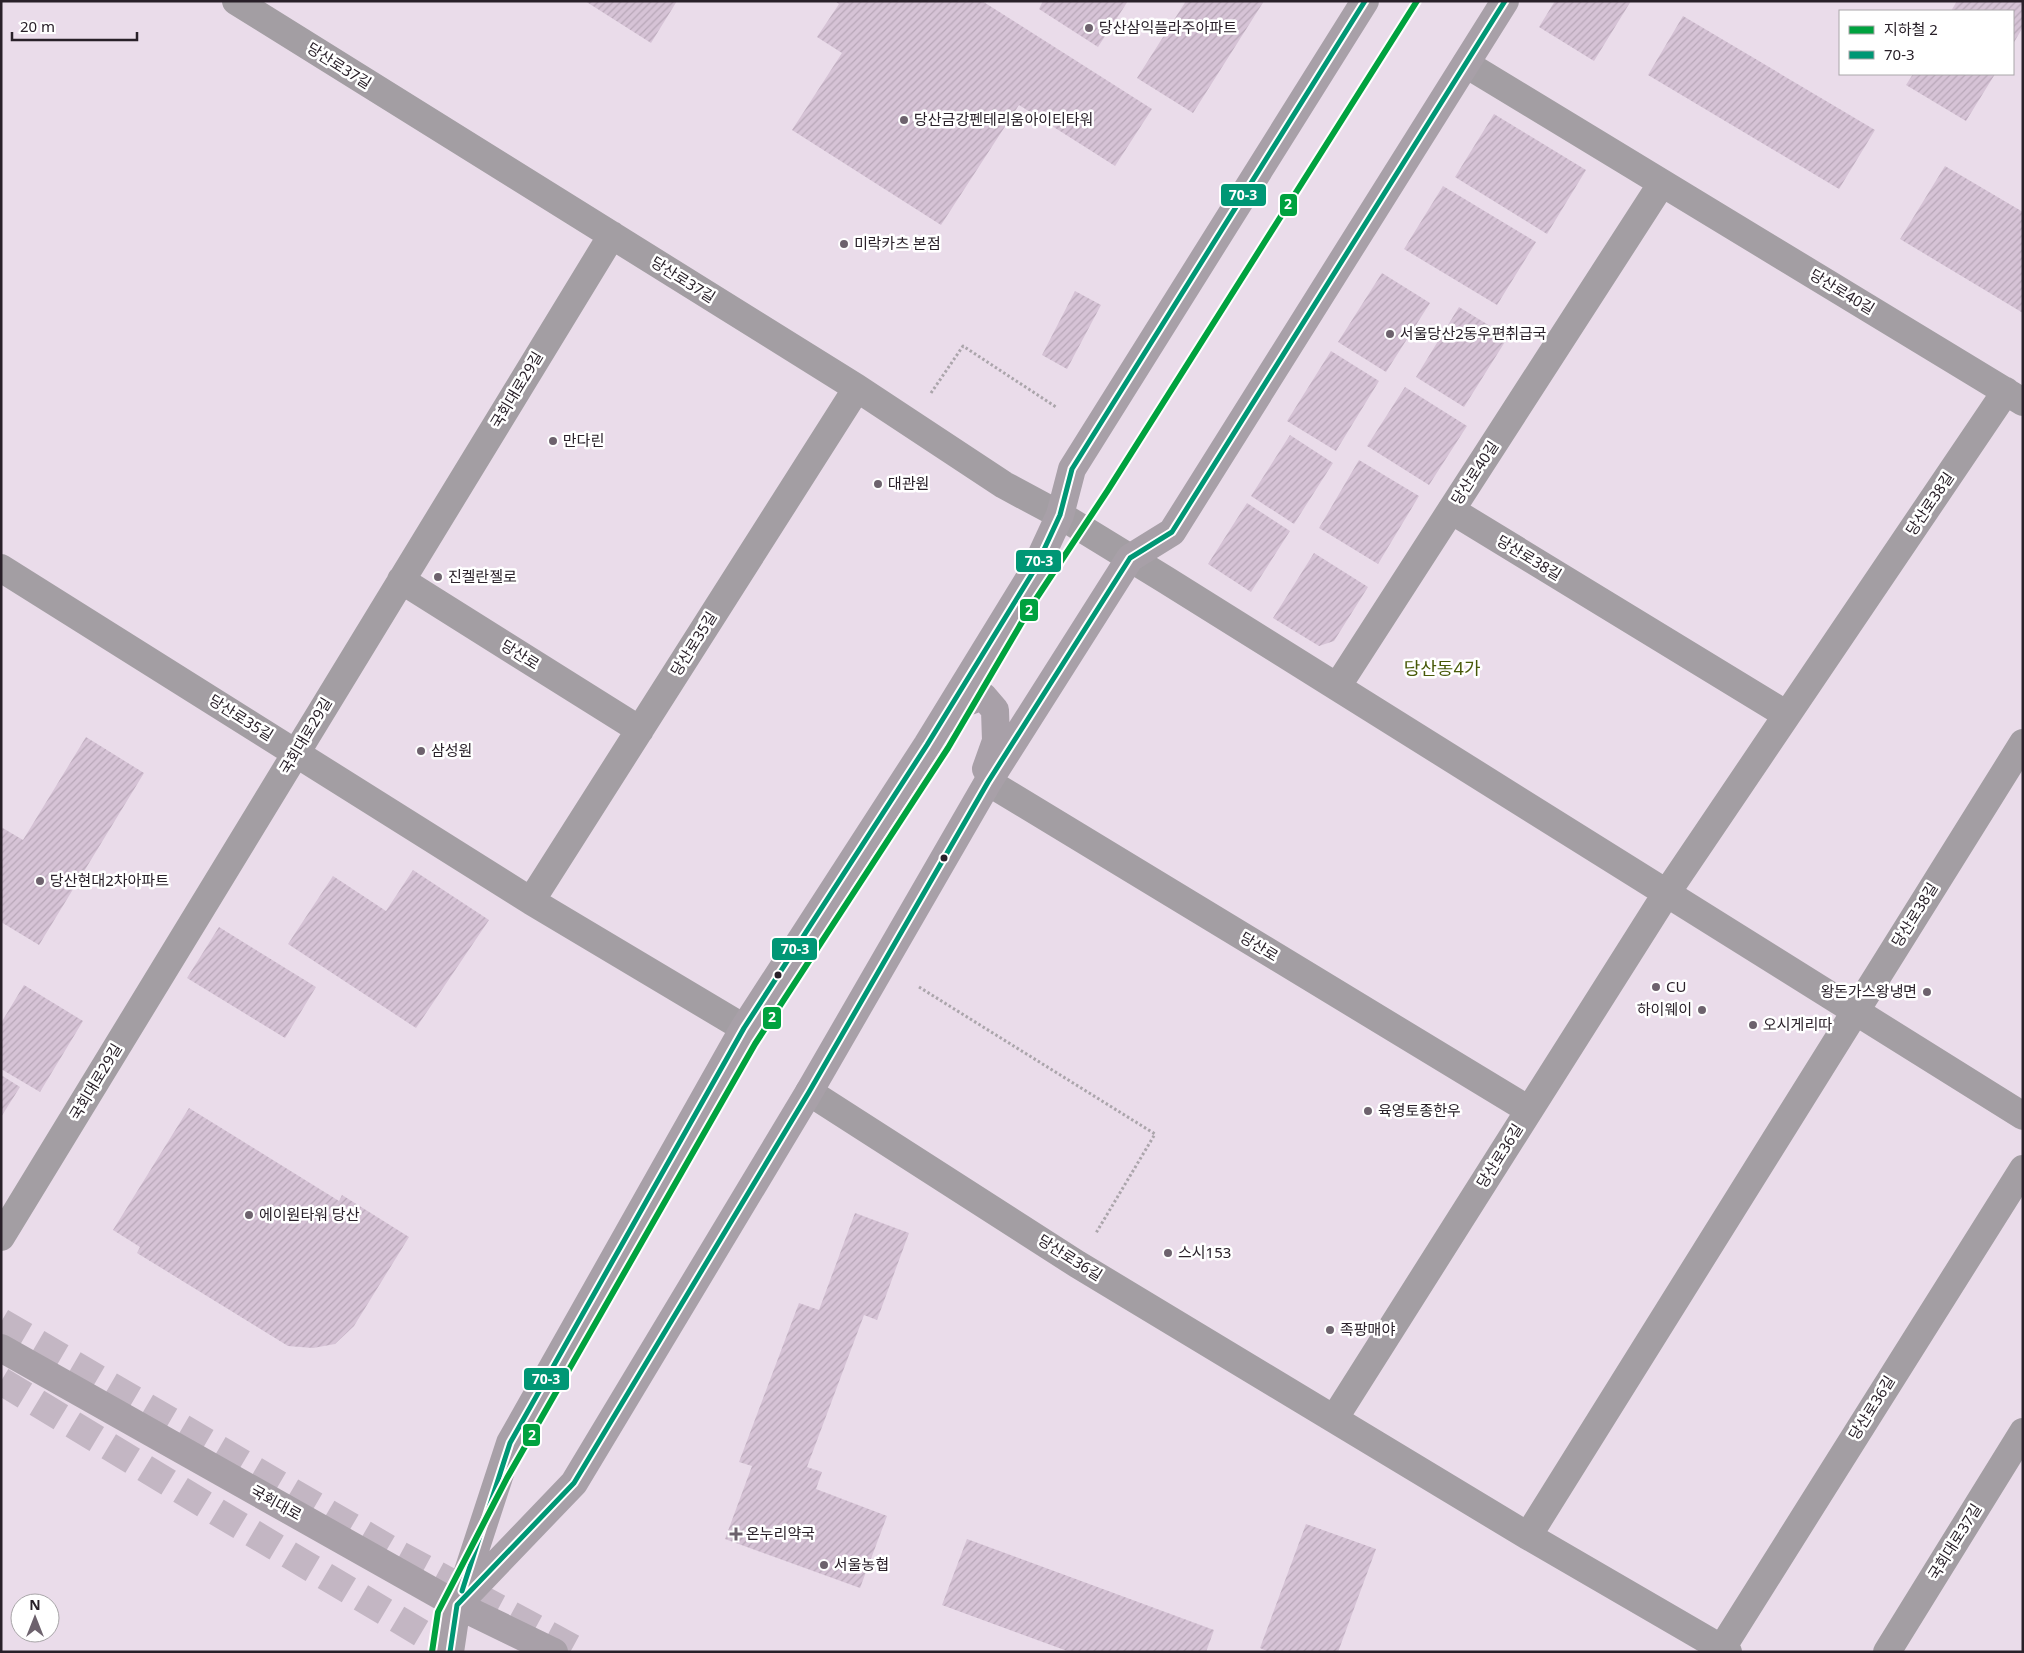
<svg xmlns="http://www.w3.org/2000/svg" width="2024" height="1653" viewBox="0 0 2024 1653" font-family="'Noto Sans','Noto Sans KR',sans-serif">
	<defs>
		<pattern id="building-hatch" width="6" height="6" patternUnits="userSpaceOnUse" patternTransform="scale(1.25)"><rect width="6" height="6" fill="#d6c3d6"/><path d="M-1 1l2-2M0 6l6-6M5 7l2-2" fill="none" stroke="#b8a7b8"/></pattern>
	</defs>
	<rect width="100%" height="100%" fill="#eadcea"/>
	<path fill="url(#building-hatch)" d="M585,1H677L651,43Z
		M835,1H982L1152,109L1115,166L1019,105L941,225L792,130L842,53L817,37L839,4Z
		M1043,1H1128L1098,47L1039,9Z
		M1186,1H1264L1193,113L1137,78Z
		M1555,1H1631L1594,61L1539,27Z
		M1957,1H2023V27L2013,44V11H1951Z
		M1683,16L1875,130L1839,189L1648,75Z
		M1913,74H1995L1966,121L1906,85Z
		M1494,114L1586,170L1547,234L1455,177Z
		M1945,166L2023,212V313L1900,239Z
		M1443,186L1536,242L1497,305L1404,249Z
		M1382,273L1430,303L1386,372L1338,342Z
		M1075,291L1101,305L1067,369L1042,355Z
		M1459,307L1508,337L1464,407L1416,377Z
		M1331,351L1379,381L1336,451L1287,421Z
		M1405,387L1467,426L1429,485L1367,446Z
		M1290,435L1333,463L1294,524L1251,496Z
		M1359,460L1419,496L1378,564L1319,528Z
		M1247,503L1290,531L1251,592L1208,564Z
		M1314,553L1368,587L1334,641L1319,646L1273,618Z
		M86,737L144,773L39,945L1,922V827L23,840Z
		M413,870L489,920L416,1028L288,944L333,876L386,911Z
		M219,927L316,987L285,1038L187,978Z
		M24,985L83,1021L40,1092L1,1069V1023Z
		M1,1075L20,1087L1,1117Z
		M189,1108L339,1201L342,1195L409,1237L354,1326L335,1344L313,1348L288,1346L137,1253L140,1247L113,1230Z
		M855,1213L909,1233L877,1320L864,1315L807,1467L822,1472L816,1489L887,1516L860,1588L725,1539L752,1466L739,1462L799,1303L819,1310Z
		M1306,1524L1376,1549L1338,1652H1269L1260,1648Z
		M967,1539L1214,1630L1206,1652H1070L942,1605Z"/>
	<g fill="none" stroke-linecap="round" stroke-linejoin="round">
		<path stroke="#c3b6c3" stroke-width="28" stroke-dasharray="28 14" stroke-linecap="butt" d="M1,1322L398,1554L580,1652
			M1,1381L222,1515L453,1652"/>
		<path stroke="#aba5ab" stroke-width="3" stroke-dasharray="2.5 2.5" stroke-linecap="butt" d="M931,393L963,346L1056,407
			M919,987L1155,1134L1096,1233"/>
		<path stroke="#a39ea3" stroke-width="28" d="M236,1L857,388L1004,485L1060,515L1166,580L2023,1116
			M1466,64L2023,402
			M1451,510L1787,715
			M1,568L531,901L744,1028
			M401,580L640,730
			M1337,687L1662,183
			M988,782L1529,1110
			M531,901L857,388
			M809,1092L1077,1264L1528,1536L1728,1652
			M1,1237L612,235
			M1334,1419L1666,894L2006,391
			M1528,1536L2023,743
			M1722,1648L2023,1169
			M1887,1652L2023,1432"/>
		<path stroke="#a8a0a8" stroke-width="28" d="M947,719L962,704L983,696L995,710L996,741L986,769
			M1,1348L457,1605L554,1652
			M457,1605L574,1483L809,1092L988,782L1130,558L1172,532L1505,1
			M450,1652L457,1605L510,1443L744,1028L927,745L1035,569L1060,515L1072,469L1365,1"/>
		<g stroke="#fff" stroke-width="9">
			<path id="bus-1" d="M462,1591L510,1443L744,1028L927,745L1035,569L1060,515L1072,469L1365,1
				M450,1652L457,1605L574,1483L809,1092L988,782L1130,558L1172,532L1505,1"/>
		</g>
		<use href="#bus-1" stroke="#009775" stroke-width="5"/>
		<g stroke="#fff" stroke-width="10">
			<path id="metro-1" d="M432,1652L438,1612L507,1478L755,1044L948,748L1032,605L1108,490L1417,1"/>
		</g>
		<use href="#metro-1" stroke="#00a23f" stroke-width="6"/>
	</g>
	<g fill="#6d626d" stroke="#fff" stroke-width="2">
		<circle cx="1089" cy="28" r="5"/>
		<circle cx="904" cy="120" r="5"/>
		<circle cx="844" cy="244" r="5"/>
		<circle cx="1390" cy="334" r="5"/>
		<circle cx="553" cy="441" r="5"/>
		<circle cx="878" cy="484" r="5"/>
		<circle cx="438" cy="577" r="5"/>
		<circle cx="421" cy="751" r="5"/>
		<circle cx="40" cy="881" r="5"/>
		<circle cx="1656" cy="987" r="5"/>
		<circle cx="1927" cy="992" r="5"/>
		<circle cx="1702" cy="1010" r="5"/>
		<circle cx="1753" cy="1025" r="5"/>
		<circle cx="1368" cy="1111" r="5"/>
		<circle cx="249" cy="1215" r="5"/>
		<circle cx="1168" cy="1253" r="5"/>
		<circle cx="1330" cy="1330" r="5"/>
		<path d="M733.5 1526.5h5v5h5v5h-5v5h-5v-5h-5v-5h5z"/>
		<circle cx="824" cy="1565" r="5"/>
	</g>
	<g fill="#292029" stroke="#fff" stroke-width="2">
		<circle cx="944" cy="858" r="4.5"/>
		<circle cx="778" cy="975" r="4.5"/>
	</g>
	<g text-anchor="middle" stroke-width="5" stroke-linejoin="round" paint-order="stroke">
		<g font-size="15" fill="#292029" stroke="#fff" text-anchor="start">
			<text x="1099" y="33">당산삼익플라주아파트</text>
			<text x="914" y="125">당산금강펜테리움아이티타워</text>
			<text x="854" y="249">미락카츠 본점</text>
			<text x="1400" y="339">서울당산2동우편취급국</text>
			<text x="563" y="446">만다린</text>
			<text x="888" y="489">대관원</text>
			<text x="448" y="582">진켈란젤로</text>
			<text x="431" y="756">삼성원</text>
			<text x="50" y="886">당산현대2차아파트</text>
			<text x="1666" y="992">CU</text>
			<text x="1917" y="997" text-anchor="end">왕돈가스왕냉면</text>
			<text x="1692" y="1015" text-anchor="end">하이웨이</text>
			<text x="1763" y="1030">오시게리따</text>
			<text x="1378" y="1116">육영토종한우</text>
			<text x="259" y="1220">에이원타워 당산</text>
			<text x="1178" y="1258">스시153</text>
			<text x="1340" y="1335">족팡매야</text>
			<text x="746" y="1539">온누리약국</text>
			<text x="834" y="1570">서울농협</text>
		</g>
		<g font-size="15" fill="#292029" stroke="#fff">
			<text transform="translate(339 66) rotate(32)" y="5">당산로37길</text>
			<text transform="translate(683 280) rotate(32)" y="5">당산로37길</text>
			<text transform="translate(1842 292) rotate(31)" y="5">당산로40길</text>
			<text transform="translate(517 390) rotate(-59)" y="5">국회대로29길</text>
			<text transform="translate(1475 473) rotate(-57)" y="5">당산로40길</text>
			<text transform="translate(1930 504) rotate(-56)" y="5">당산로38길</text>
			<text transform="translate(1529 558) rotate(31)" y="5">당산로38길</text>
			<text transform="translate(694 644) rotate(-58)" y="5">당산로35길</text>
			<text transform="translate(520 655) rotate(32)" y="5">당산로</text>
			<text transform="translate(241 718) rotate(32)" y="5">당산로35길</text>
			<text transform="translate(306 736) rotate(-59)" y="5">국회대로29길</text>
			<text transform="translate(1915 915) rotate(-58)" y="5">당산로38길</text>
			<text transform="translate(1259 947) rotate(31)" y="5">당산로</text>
			<text transform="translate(96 1082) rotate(-59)" y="5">국회대로29길</text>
			<text transform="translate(1500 1156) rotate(-58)" y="5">당산로36길</text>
			<text transform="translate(1070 1258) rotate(32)" y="5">당산로36길</text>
			<text transform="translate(1872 1408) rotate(-58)" y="5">당산로36길</text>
			<text transform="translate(276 1503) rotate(29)" y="5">국회대로</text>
			<text transform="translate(1955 1542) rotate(-58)" y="5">국회대로37길</text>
		</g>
		<g font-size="18" fill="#475807" stroke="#fff">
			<text x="1442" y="675">당산동4가</text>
		</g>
	</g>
	<g stroke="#fff" stroke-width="2">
		<rect x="1220" y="183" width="47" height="24" rx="5" fill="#009775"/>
		<rect x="1279" y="193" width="19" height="24" rx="5" fill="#00a23f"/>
		<rect x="1015" y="549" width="47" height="24" rx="5" fill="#009775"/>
		<rect x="1019" y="598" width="20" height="24" rx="5" fill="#00a23f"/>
		<rect x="771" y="937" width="47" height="24" rx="5" fill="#009775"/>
		<rect x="762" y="1006" width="20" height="24" rx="5" fill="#00a23f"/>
		<rect x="523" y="1367" width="47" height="24" rx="5" fill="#009775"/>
		<rect x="522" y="1423" width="19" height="24" rx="5" fill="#00a23f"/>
	</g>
	<g font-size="14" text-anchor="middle" font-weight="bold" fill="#fff">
		<text x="1243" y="200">70-3</text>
		<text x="1288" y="209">2</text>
		<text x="1039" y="566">70-3</text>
		<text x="1029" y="615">2</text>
		<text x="795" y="954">70-3</text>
		<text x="772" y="1022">2</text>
		<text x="546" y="1384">70-3</text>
		<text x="532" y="1440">2</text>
	</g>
	<rect width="2024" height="1653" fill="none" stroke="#292029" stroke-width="5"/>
	<rect x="1839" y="10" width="175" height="65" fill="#ffffff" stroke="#a9a6a9"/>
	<rect x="1849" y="26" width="25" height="8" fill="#00a23f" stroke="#a9a6a9"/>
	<text x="1884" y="35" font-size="15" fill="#292029">지하철 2</text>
	<rect x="1849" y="51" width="25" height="8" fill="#009775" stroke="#a9a6a9"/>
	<text x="1884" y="60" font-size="15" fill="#292029">70-3</text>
	<g transform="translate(35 1618)"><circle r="24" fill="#ffffff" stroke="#a9a6a9"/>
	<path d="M0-4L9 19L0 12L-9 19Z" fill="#6d626d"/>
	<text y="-8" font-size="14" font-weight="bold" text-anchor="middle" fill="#292029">N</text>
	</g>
	<path d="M12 32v8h125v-8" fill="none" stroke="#292029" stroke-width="2.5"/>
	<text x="20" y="32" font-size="15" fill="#292029" stroke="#ffffff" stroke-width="4" paint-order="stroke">20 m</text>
</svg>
